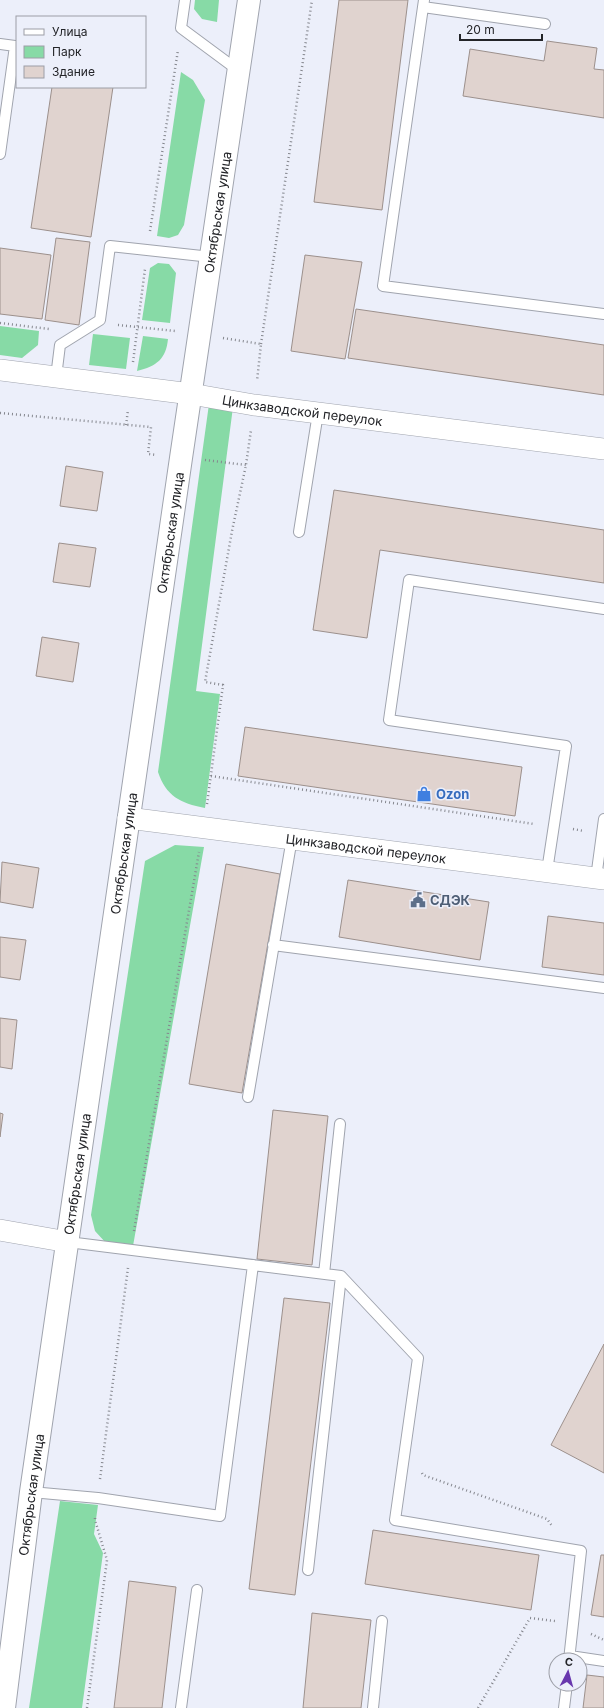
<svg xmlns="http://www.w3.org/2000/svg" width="604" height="1708" viewBox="0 0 604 1708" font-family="Inter,sans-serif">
	<rect width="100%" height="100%" fill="#eceffa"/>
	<path fill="#87daa6" d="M195,0H219L217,22L202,19L194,9Z
		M181,72L193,80L205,100L184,225L178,235L169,238L157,236Z
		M158,263L169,264L176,273L170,323L142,320L150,268Z
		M0,326L39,331L38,345L22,358L0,355Z
		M93,334L130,338L126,369L89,365Z
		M143,336L168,339C166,359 157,366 137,371Z
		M209,404L233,407L196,691L220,694L205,808C180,803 166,796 158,772Z
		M175,845L204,847L133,1246L106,1243L95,1231L91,1215L145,861Z
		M60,1501L98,1505L94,1534L103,1553L82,1708H29Z"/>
	<path fill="#e0d3cf" stroke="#9c908c" d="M339,0H408L382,210L314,202Z
		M547,41L597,48L594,69L604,70V118L463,96L470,49L544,61Z
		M52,87H113L91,237L31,228Z
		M56,238L90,242L79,325L45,320Z
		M0,248L51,255L42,319L0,314Z
		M305,255L362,262L345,359L291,351Z
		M356,309L604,345V395L348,358Z
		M66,466L103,472L97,511L60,506Z
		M334,490L604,530V583L380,550L367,638L313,630Z
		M59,543L96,548L90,587L53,582Z
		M42,637L79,643L73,682L36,676Z
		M245,727L522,767L515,816L238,776Z
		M2,862L39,868L33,908L0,902Z
		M226,864L280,874L242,1093L189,1084Z
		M348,880L489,902L480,960L339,937Z
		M548,916L604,923V975L542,967Z
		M0,937L26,940L20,980L0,977Z
		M0,1018L17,1020L12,1069L0,1067Z
		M273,1110L328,1116L312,1265L257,1259Z
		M0,1113L3,1114L0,1137Z
		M284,1298L330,1303L295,1595L249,1589Z
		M604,1344V1473L551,1445Z
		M373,1530L539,1555L531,1610L365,1584Z
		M601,1555H604V1617L591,1615Z
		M129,1581L176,1587L162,1708H114Z
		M312,1613L371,1620L361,1708H303Z
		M587,1675L604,1677V1708H583Z"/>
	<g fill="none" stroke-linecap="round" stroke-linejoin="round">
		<g stroke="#a0a4ae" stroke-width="12">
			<path id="service" d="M185,0L181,28L239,71
				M424,0L383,286L604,314
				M423,7L545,24
				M0,44L15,46L0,154
				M56,377L60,345L100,320L110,246L211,257
				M299,532L318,413
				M547,871L566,746L389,720L409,580L604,609
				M596,878L604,819
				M273,945L604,988
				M248,1097L292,838
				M68,1242L341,1276L308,1570
				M324,1274L340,1124
				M341,1276L418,1358L395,1520L581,1551L569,1660
				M31,1492L98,1498L220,1516L253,1265
				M570,1656L604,1661
				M181,1708L197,1590
				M373,1708L382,1621
				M564,1708L567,1684"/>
		</g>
		<g stroke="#a0a4ae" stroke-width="22">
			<g id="minor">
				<path id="s1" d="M0,370L191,394L254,405L604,449"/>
				<path id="s2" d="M128,818L604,879"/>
				<path d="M0,1230L68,1242"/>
			</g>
		</g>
		<g stroke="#a0a4ae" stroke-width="24">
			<g id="tertiary">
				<path id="s3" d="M4,1708L31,1492L181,458L249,0"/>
			</g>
		</g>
		<path stroke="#85878e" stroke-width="2.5" stroke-dasharray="1 3" stroke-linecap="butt" d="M150,231L178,50
			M0,323L49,329
			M118,325L175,331
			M223,338L261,344L257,381
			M261,344L312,0
			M133,362L145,269
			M0,413L151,427L148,454L157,455
			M126,425L128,410
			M205,460L246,465
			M211,776L534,824
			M207,804L223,685L205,682L232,531L246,465L251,430
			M573,829L584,831
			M134,1231L199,852
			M422,1473L423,1475L547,1519L552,1526
			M100,1479L128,1268
			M591,1634L604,1640
			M87,1708L107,1560L95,1520V1516
			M478,1708L530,1618L555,1621"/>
		<use href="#service" stroke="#fff" stroke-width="10"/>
		<use href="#minor" stroke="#fff" stroke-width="21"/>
		<use href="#tertiary" stroke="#fff" stroke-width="22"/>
	</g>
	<defs>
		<g id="shop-bare" transform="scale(1.2)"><path d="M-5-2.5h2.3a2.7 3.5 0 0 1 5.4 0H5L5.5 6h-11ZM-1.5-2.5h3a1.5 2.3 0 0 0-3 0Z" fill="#3f7fe0" stroke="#eceffa" stroke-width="2.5" paint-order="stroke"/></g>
		<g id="civic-bare" transform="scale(1.2)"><path d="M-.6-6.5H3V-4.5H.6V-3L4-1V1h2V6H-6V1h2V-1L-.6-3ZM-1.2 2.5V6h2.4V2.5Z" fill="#5c6f8a" stroke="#eceffa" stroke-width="2.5" paint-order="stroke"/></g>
	</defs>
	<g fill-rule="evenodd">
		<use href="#shop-bare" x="424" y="794"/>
		<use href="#civic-bare" x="418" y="900"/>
	</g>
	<g text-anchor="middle" stroke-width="3" stroke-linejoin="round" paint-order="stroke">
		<g font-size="13" fill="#232428" stroke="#eceffa">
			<text dy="5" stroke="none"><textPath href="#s3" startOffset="1511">Октябрьская улица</textPath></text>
			<text dy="5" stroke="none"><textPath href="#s1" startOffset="305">Цинкзаводской переулок</textPath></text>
			<text dy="5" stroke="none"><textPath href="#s3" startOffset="1187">Октябрьская улица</textPath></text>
			<text dy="5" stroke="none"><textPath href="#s2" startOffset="240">Цинкзаводской переулок</textPath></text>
			<text dy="5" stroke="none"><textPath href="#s3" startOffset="863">Октябрьская улица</textPath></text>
			<text dy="5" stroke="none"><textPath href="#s3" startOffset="539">Октябрьская улица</textPath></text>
			<text dy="5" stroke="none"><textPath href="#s3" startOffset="215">Октябрьская улица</textPath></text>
		</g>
		<g font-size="13" font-weight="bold" fill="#366cbe" stroke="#eceffa" text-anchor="start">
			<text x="436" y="799">Ozon</text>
		</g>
		<g font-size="13" font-weight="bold" fill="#4e5e75" stroke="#eceffa" text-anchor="start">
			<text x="430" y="905">СДЭК</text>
		</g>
	</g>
	<rect x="16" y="16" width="130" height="72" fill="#eceffa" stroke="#9c9ea6"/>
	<rect x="24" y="29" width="20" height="6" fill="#ffffff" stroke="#9c9ea6"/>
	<text x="52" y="36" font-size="12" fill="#232428">Улица</text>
	<rect x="24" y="46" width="20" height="12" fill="#87daa6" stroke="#9c9ea6"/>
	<text x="52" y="56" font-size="12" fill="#232428">Парк</text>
	<rect x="24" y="66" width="20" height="12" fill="#e0d3cf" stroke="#9c9ea6"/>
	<text x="52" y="76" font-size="12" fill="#232428">Здание</text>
	<g transform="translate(568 1672) rotate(6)"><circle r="19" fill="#eceffa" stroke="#9c9ea6"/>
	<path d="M0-3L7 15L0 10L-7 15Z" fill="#6837ae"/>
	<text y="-6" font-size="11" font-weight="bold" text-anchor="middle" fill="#232428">С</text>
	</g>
	<path d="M460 34v6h82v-6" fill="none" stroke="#232428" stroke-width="2"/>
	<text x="466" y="34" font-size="12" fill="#232428" stroke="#eceffa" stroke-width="3" paint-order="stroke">20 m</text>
</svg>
